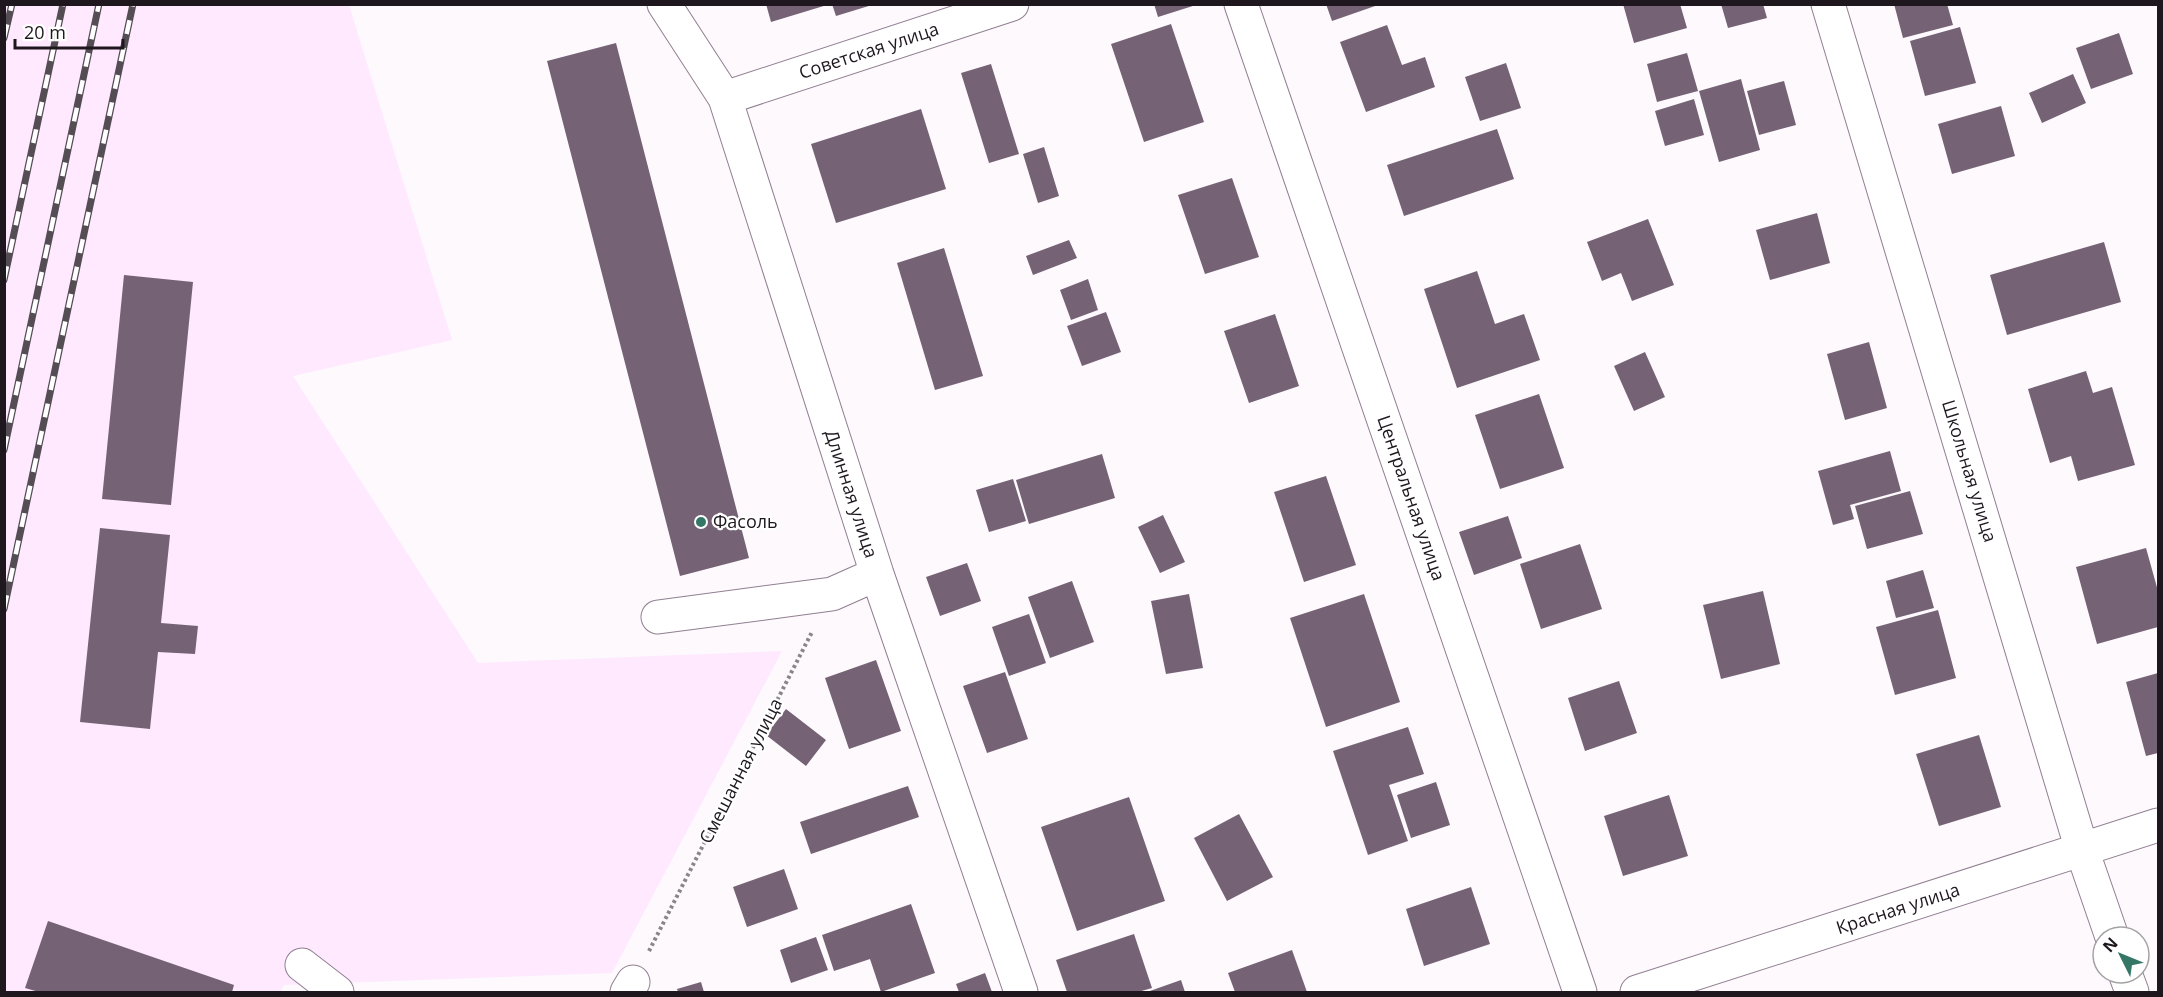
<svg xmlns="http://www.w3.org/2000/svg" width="2163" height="997" viewBox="0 0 2163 997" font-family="'Open Sans',sans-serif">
	<rect width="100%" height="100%" fill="#fdf9fd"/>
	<path fill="#fee9fe" d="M5,5H349L452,340L293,376L478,663L782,651L612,973L284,985L280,992H5Z"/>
	<path fill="#756375" d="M766,4H827V5L771,22Z
		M832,4H872V5L836,16Z
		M1154,4H1196V5L1158,17Z
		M1326,4H1378V5L1332,21Z
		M1623,4H1680L1687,28L1634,43Z
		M1721,4H1763L1767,18L1728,28Z
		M1894,4H1947L1953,25L1903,38Z
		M1171,24L1204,122L1144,142L1111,44Z
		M1387,25L1402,65L1425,57L1435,87L1366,112L1340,42Z
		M1960,27L1976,83L1925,96L1910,41Z
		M2119,33L2133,74L2091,89L2076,48Z
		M616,43L749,558L680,576L547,61Z
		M1687,53L1698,91L1657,102L1647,64Z
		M1506,63L1521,108L1480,121L1465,77Z
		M991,64L1019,154L989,163L961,73Z
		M2073,74L2086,103L2042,123L2029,93Z
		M1741,79L1760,150L1719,162L1699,91Z
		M1784,81L1796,125L1759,135L1747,91Z
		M1694,99L1704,135L1665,146L1655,111Z
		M2001,106L2015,156L1952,174L1938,124Z
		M921,109L946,189L836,223L811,144Z
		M1497,129L1514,179L1404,216L1387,165Z
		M1044,147L1059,196L1038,203L1023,154Z
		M1232,178L1259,257L1205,274L1178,195Z
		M1817,213L1830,263L1770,280L1756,230Z
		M1648,219L1674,285L1632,301L1621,273L1602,281L1587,242Z
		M1069,240L1077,258L1033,275L1026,256Z
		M2104,242L2121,302L2007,335L1990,275Z
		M944,248L983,376L935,390L897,263Z
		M1477,271L1495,324L1524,314L1540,360L1457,388L1424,289Z
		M124,275L193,282L171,505L102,499Z
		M1088,279L1098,310L1071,320L1060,290Z
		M1106,312L1121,352L1082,366L1067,326Z
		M1275,314L1299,386L1249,403L1224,331Z
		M1869,342L1887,408L1845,420L1827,354Z
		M1645,352L1665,397L1634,411L1614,366Z
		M2086,371L2093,393L2112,387L2135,465L2078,481L2071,456L2050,463L2028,389Z
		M1539,394L1564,468L1500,489L1475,415Z
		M1890,451L1901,491L1850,505L1854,519L1833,525L1818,471Z
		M1102,454L1115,498L1029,524L1016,480Z
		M1326,476L1356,565L1304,582L1274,492Z
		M1013,479L1026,521L989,532L976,490Z
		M1910,491L1923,534L1867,549L1855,506Z
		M1163,515L1185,562L1160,573L1138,527Z
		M1508,516L1522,558L1474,575L1459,532Z
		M100,528L170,535L161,623L198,626L195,654L158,652L150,729L80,722Z
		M1580,544L1602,609L1541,629L1520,564Z
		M2146,548L2158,591V627L2097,644L2076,567Z
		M967,563L981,601L940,616L926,577Z
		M1923,570L1934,608L1896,618L1886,581Z
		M1072,581L1094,642L1050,658L1028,597Z
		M1763,591L1780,664L1721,679L1703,605Z
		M1189,594L1203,668L1166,674L1151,601Z
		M1364,594L1400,702L1326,727L1290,618Z
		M1938,610L1956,678L1895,695L1876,627Z
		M1029,614L1046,663L1009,676L992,627Z
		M876,660L901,731L849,749L825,678Z
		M1005,672L1028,739L987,753L963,686Z
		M2158,673V753L2146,756L2126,682Z
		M1619,681L1637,733L1585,751L1568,698Z
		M786,709L826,740L806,766L766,735Z
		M1408,727L1424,774L1389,785L1408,841L1368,855L1333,751Z
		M1979,735L2001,807L1939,826L1916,754Z
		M1436,782L1450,825L1411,838L1397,795Z
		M908,786L919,817L811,854L800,822Z
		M1669,795L1688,856L1623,876L1604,816Z
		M1129,797L1165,901L1077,931L1041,827Z
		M1239,814L1273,877L1227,901L1194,838Z
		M784,869L798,909L747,927L733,887Z
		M1471,887L1490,944L1424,966L1406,909Z
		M911,904L935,973L881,992L870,959L834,971L822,935Z
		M48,921L234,985L232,992H39L25,988Z
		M1134,934L1152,988L1138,992H1067L1056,960Z
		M816,937L828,970L791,983L780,950Z
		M1292,950L1307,992H1235L1228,973Z
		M985,973L992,992H959L956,984Z
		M1181,980L1185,992H1147Z
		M701,982L704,992H678L677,989Z"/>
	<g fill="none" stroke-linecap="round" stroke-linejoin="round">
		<g stroke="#917f91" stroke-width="35">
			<path id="minor" d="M664,4L725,98L877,574L1021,992
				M1241,4L1580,992
				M1828,4L2082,850L2112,937
				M725,98L1012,4
				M658,617L832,594L877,574
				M302,965L337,992
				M2125,973L2132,992
				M627,992L633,982
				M1637,992L2158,825"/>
		</g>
		<path stroke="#8b858b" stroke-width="4" stroke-dasharray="3 3" stroke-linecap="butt" d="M649,951L812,632"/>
		<use href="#minor" stroke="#fff" stroke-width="33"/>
		<g stroke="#544e54" stroke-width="7">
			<path id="rail" d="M4,38L12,4
				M4,280L63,4
				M4,450L99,4
				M4,609L133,4"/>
		</g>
		<use href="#rail" stroke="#fff" stroke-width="4.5" stroke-dasharray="14" stroke-linecap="butt"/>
	</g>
	<circle fill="#357767" stroke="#fff" stroke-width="2" cx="701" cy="522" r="6"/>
	<g text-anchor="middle" stroke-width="4.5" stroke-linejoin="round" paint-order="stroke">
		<g font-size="18" fill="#1e171e" stroke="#fff">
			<text transform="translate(869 51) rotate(-18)" y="6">Советская улица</text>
			<text transform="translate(1969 471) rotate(73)" y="6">Школьная улица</text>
			<text transform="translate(851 494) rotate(72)" y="6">Длинная улица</text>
			<text transform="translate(1411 498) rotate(71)" y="6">Центральная улица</text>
			<text transform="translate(741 771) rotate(-63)" y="6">Смешанная улица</text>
			<text transform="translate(1898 909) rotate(-18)" y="6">Красная улица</text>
		</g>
		<g font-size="18" fill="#1e171e" stroke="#fff" text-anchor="start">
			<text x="713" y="528">Фасоль</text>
		</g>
	</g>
	<rect width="2163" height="997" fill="none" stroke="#1e171e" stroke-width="12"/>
	<g transform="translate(2121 955) rotate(313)"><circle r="28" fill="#ffffff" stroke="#a5a2a5" stroke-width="1.5"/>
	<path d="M0-4.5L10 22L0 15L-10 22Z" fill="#357767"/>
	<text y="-9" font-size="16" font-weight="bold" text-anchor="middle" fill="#1e171e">N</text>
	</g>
	<path d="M15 39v9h108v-9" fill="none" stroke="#1e171e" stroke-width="3"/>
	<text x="24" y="39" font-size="18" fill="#1e171e" stroke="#ffffff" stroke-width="4.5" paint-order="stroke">20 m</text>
</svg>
